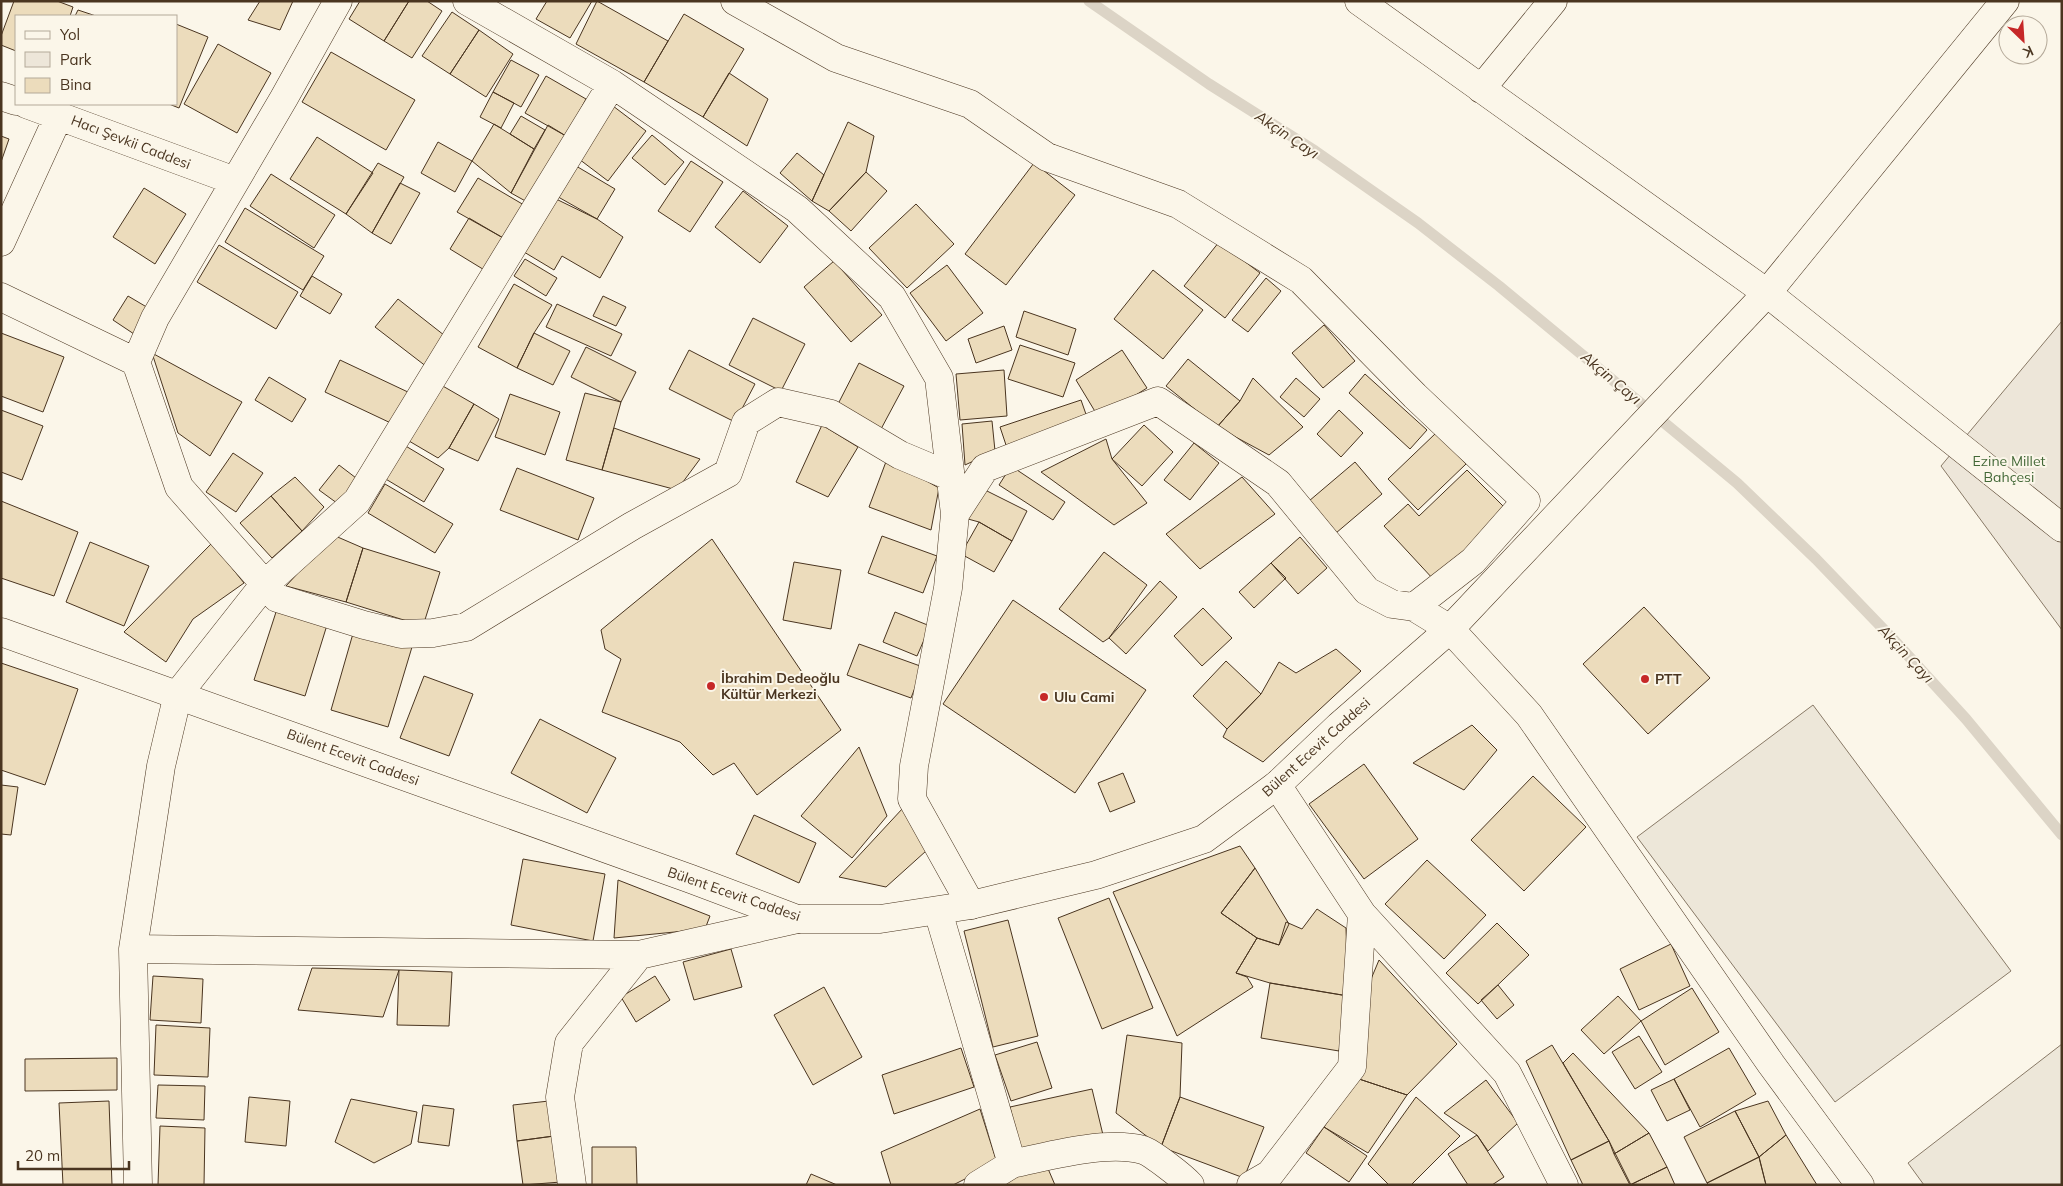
<svg xmlns="http://www.w3.org/2000/svg" width="2063" height="1186" viewBox="0 0 2063 1186" font-family="Mulish,sans-serif">
	<rect width="100%" height="100%" fill="#fbf6e9"/>
	<path fill="#ede6d9" stroke="#887966" d="M2062,321V630L1941,466Z"/>
	<path fill="#ede7d9" stroke="#887966" d="M1813,705L2011,971L1835,1102L1637,837Z
		M2062,1044V1185H1924L1908,1163Z"/>
	<g fill="none" stroke-linecap="round" stroke-linejoin="round">
		<path stroke="#dcd4c6" stroke-width="11" d="M1089,1L1209,84L1315,151L1418,223L1499,286L1737,483L1816,559L1892,638L1966,719L2062,835"/>
	</g>
	<path fill="#ecdcbc" stroke="#4a3520" d="M14,1H57L73,7L70,16H16V51L1,45V36Z
		M260,1H293L280,30L248,20Z
		M360,1H409L384,41L349,19Z
		M409,1H427L442,11L412,58L384,41Z
		M547,1H592L570,38L536,19Z
		M597,1L668,41L644,82L576,44Z
		M78,10L96,16H75Z
		M452,12L479,30L450,74L422,56Z
		M684,14L744,49L703,117L644,82Z
		M176,24L208,37L179,108L169,104H176Z
		M479,30L513,54L486,97L450,74Z
		M218,44L271,73L237,133L184,104Z
		M331,52L415,100L386,150L302,102Z
		M511,60L539,75L521,107L493,92Z
		M729,73L768,99L747,146L703,117Z
		M546,76L586,99L566,136L525,113Z
		M493,92L514,103L501,128L480,117Z
		M613,106L646,131L608,181L575,156Z
		M521,116L545,130L534,149L510,134Z
		M848,122L874,136L866,172L829,211L812,201Z
		M494,124L534,149L511,193L472,161Z
		M548,125L566,136L529,203L511,193Z
		M652,135L684,162L665,185L632,158Z
		M1,136L9,139L1,162Z
		M317,137L373,173L346,214L290,179Z
		M438,142L472,161L455,192L421,173Z
		M797,153L824,175L812,201L780,173Z
		M691,161L723,182L690,232L658,211Z
		M378,163L404,177L372,233L346,214Z
		M571,163L615,189L597,219L553,194Z
		M1034,163L1075,195L1006,285L965,254Z
		M866,172L887,191L851,231L829,211Z
		M271,174L335,215L314,248L250,206Z
		M478,178L524,205L505,239L457,212Z
		M400,183L420,193L391,244L372,233Z
		M144,188L186,214L155,264L113,237Z
		M743,191L788,226L760,263L715,227Z
		M554,198L597,219L623,237L600,278L562,256L554,270L524,252Z
		M916,204L954,244L907,288L869,248Z
		M245,208L324,256L303,290L225,242Z
		M469,218L505,239L486,271L450,249Z
		M1219,242L1260,273L1225,318L1184,286Z
		M219,245L298,292L276,329L197,282Z
		M525,259L557,278L546,296L514,276Z
		M834,261L882,315L851,342L804,287Z
		M947,265L983,313L946,341L910,293Z
		M1153,270L1203,310L1163,359L1114,319Z
		M312,276L342,294L330,314L300,296Z
		M1266,278L1281,291L1248,332L1232,320Z
		M514,284L552,305L534,333L517,368L478,347Z
		M128,296L150,309L134,334L113,320Z
		M603,296L626,307L616,326L593,316Z
		M398,299L449,339L427,367L375,327Z
		M557,304L622,334L611,356L546,327Z
		M1024,311L1076,329L1068,355L1016,337Z
		M753,318L805,344L781,391L729,365Z
		M1324,325L1355,361L1323,388L1292,353Z
		M1004,326L1012,350L976,363L968,339Z
		M1,333L64,357L43,412L1,396Z
		M534,333L570,351L553,385L517,368Z
		M1020,345L1075,363L1063,397L1008,379Z
		M586,347L636,372L621,402L571,377Z
		M689,350L755,384L735,422L669,389Z
		M1122,350L1147,388L1099,418L1076,380Z
		M152,353L242,402L210,456L178,433Z
		M1188,359L1240,401L1217,427L1166,386Z
		M340,360L410,393L395,425L325,392Z
		M859,363L904,386L881,429L837,406Z
		M1004,370L1007,416L960,420L956,374Z
		M1365,374L1427,430L1410,449L1349,393Z
		M269,377L306,399L292,422L255,400Z
		M1253,378L1303,427L1269,455L1217,427L1240,401Z
		M1296,378L1320,399L1304,417L1280,397Z
		M441,385L474,404L449,448L438,458L409,441Z
		M585,393L621,402L602,470L566,460Z
		M510,394L560,412L545,455L495,437Z
		M1081,400L1088,420L1007,448L1000,427Z
		M474,404L499,419L478,461L449,448Z
		M1,410L43,426L22,480L1,472Z
		M1339,410L1363,433L1341,457L1317,434Z
		M992,421L995,451L965,465L962,424Z
		M822,425L858,447L828,497L796,482Z
		M1144,425L1173,452L1142,486L1112,459Z
		M614,428L700,459L677,490L602,470Z
		M1436,433L1466,464L1418,510L1388,479Z
		M1106,439L1112,459L1147,503L1114,525L1041,472Z
		M1194,443L1219,463L1190,500L1164,480Z
		M404,445L444,469L424,502L384,478Z
		M233,453L263,473L236,512L206,492Z
		M887,459L939,488L931,530L869,507Z
		M1355,462L1382,494L1336,533L1309,501Z
		M339,465L360,481L341,506L319,490Z
		M1011,466L1065,502L1053,520L999,485Z
		M517,468L594,498L578,540L500,510Z
		M1467,470L1507,510L1434,580L1384,526L1408,504L1419,516Z
		M295,477L324,507L302,531L271,496Z
		M1242,477L1275,514L1200,569L1166,534Z
		M385,484L453,524L435,553L368,513Z
		M983,489L1027,511L1012,541L979,522L968,519Z
		M271,496L302,531L272,558L240,523Z
		M1,501L78,532L54,596L1,578Z
		M979,522L1012,541L994,572L961,554Z
		M333,535L363,548L346,602L286,586Z
		M882,536L937,556L923,593L868,573Z
		M1300,537L1327,568L1298,594L1271,563Z
		M712,539L841,730L757,795L734,763L713,775L680,742L602,712L621,659L605,649L601,630Z
		M90,542L149,566L124,626L66,602Z
		M212,543L244,583L193,619L166,662L124,632Z
		M363,548L440,572L423,626L346,602Z
		M1104,552L1147,585L1109,638L1103,642L1059,609Z
		M794,562L841,570L831,629L783,620Z
		M1271,563L1286,578L1254,608L1239,592Z
		M1160,581L1177,597L1126,654L1109,638Z
		M1013,600L1146,690L1075,793L943,704Z
		M1644,607L1710,678L1648,734L1583,664Z
		M1203,608L1232,638L1202,666L1174,636Z
		M277,609L327,625L305,696L254,680Z
		M895,612L930,626L917,656L883,642Z
		M354,630L412,647L388,727L331,710Z
		M859,644L923,667L911,698L847,675Z
		M1336,649L1361,671L1263,762L1223,737L1227,729L1261,694L1279,662L1296,673Z
		M1226,661L1261,694L1227,729L1193,696Z
		M1,663L78,689L45,785L1,770Z
		M424,676L473,694L449,756L400,738Z
		M540,719L616,758L587,813L511,773Z
		M1472,725L1497,750L1464,790L1413,763Z
		M859,747L887,816L852,858L801,816Z
		M1364,764L1418,839L1364,879L1309,804Z
		M1123,773L1135,802L1110,812L1098,783Z
		M1533,776L1586,827L1524,891L1471,840Z
		M1,785L18,787L11,835L1,834Z
		M903,808L926,851L886,887L839,877Z
		M754,815L816,843L799,883L736,854Z
		M1240,846L1255,868L1221,913L1257,938L1236,973L1247,977L1253,987L1177,1036L1113,892Z
		M523,859L605,874L593,941L511,925Z
		M1427,860L1486,915L1444,959L1385,904Z
		M1255,868L1289,924L1279,945L1257,938L1221,913Z
		M618,880L710,916L705,929L614,938Z
		M1109,898L1153,1008L1102,1029L1058,918Z
		M1317,909L1346,928L1348,996L1270,983L1236,973L1257,938L1279,945L1286,922L1302,929Z
		M1008,920L1038,1036L993,1047L964,931Z
		M1497,923L1529,955L1478,1004L1446,973Z
		M1671,944L1690,986L1639,1010L1620,969Z
		M731,949L742,987L694,1000L683,962Z
		M1379,960L1457,1044L1407,1095L1356,1078L1361,1003Z
		M312,968L399,970L383,1017L298,1010Z
		M399,970L452,972L449,1026L397,1025Z
		M153,976L203,979L201,1023L150,1020Z
		M655,976L670,1000L636,1022L621,997Z
		M1270,983L1348,996L1339,1051L1261,1038Z
		M1498,985L1514,1005L1497,1019L1481,1000Z
		M824,987L862,1057L813,1085L774,1015Z
		M1692,988L1719,1032L1665,1065L1641,1021Z
		M1618,996L1641,1021L1604,1054L1581,1030Z
		M156,1025L210,1028L208,1077L154,1075Z
		M1127,1035L1182,1043L1180,1097L1161,1147L1116,1113Z
		M1639,1036L1662,1072L1635,1089L1612,1052Z
		M1037,1042L1052,1088L1011,1101L995,1055Z
		M1552,1045L1609,1141L1571,1160L1526,1061Z
		M961,1048L974,1087L894,1114L882,1075Z
		M1729,1048L1756,1094L1700,1127L1674,1079Z
		M1573,1053L1649,1133L1614,1154L1609,1141L1563,1063Z
		M117,1058V1090L25,1091V1059Z
		M1356,1078L1407,1095L1368,1153L1324,1127Z
		M1674,1079L1690,1110L1667,1121L1651,1090Z
		M1486,1080L1518,1123L1488,1151L1477,1135L1444,1113Z
		M158,1085L205,1086L204,1120L156,1118Z
		M1092,1089L1103,1135L1020,1153L1010,1107Z
		M249,1097L290,1101L286,1146L245,1142Z
		M1180,1097L1264,1127L1244,1178L1161,1147Z
		M1416,1097L1460,1136L1411,1185H1389L1368,1164Z
		M351,1099L417,1112L411,1144L374,1163L335,1142Z
		M109,1101L112,1185H63L59,1103Z
		M549,1101L554,1136L517,1141L513,1105Z
		M1768,1101L1786,1135L1759,1157L1735,1111Z
		M423,1105L454,1109L449,1146L418,1142Z
		M980,1109L997,1163L953,1185H891L881,1152Z
		M1735,1111L1759,1157L1707,1183L1684,1137Z
		M160,1126L205,1128L204,1185H158Z
		M1324,1127L1367,1156L1349,1182L1306,1153Z
		M1649,1133L1667,1167L1630,1185L1614,1154Z
		M1477,1135L1504,1177L1492,1185H1468L1448,1154Z
		M1786,1135L1817,1185H1766L1759,1157Z
		M554,1136L561,1182L523,1185L517,1141Z
		M1609,1141L1631,1185H1583L1571,1160Z
		M592,1147H636L637,1185H592Z
		M1759,1157L1766,1185H1709L1707,1183Z
		M1046,1164L1055,1185H1007L1006,1182Z
		M1667,1167L1675,1185H1630Z
		M811,1174L837,1185H806Z"/>
	<g fill="none" stroke-linecap="round" stroke-linejoin="round">
		<g stroke="#4a3520" stroke-width="29">
			<path id="minor" d="M338,1L284,98L155,318L136,362L179,487L277,598L364,625L401,634L433,633L466,627L632,526L728,473L746,422L778,402L831,414L900,455L950,476
				M467,1L612,84L797,209L892,297L939,378L955,514L948,588L914,766L912,799L971,905
				M735,1L836,58L970,104L1047,157L1178,204L1301,280L1415,396L1526,501L1473,561L1414,607
				M1359,1L1767,293L2062,528
				M1481,89L1553,1
				M1,96L16,101
				M26,104L235,181
				M1,242L59,115
				M1,297L136,362
				M955,514L985,468L1158,401L1278,483L1367,591L1392,604L1414,607L1450,629L1529,715L1771,1064L1860,1185
				M1277,785L1362,914L1507,1073L1564,1185
				M938,911L1012,1164L978,1185
				M133,949L639,955
				M1012,1164C1048,1156 1107,1140 1143,1150C1152,1153 1183,1177 1190,1185
				M138,1185L133,949L161,766L178,694L264,585L357,501L612,84
				M572,1185L560,1097L569,1043L639,955L797,919
				M1251,1185L1270,1174L1352,1067L1362,914"/>
		</g>
		<g stroke="#4a3520" stroke-width="29">
			<path id="major" d="M1,632L691,879L797,919H880L971,905L1096,875L1204,839L1277,785L1339,726L1450,629L1767,293L2005,1"/>
		</g>
		<use href="#minor" stroke="#fbf6e9" stroke-width="28"/>
		<use href="#major" stroke="#fbf6e9" stroke-width="28"/>
	</g>
	<g fill="#c62828" stroke="#fbf6e9" stroke-width="2">
		<circle cx="1645" cy="679" r="5"/>
		<circle cx="711" cy="686" r="5"/>
		<circle cx="1044" cy="697" r="5"/>
	</g>
	<g text-anchor="middle" stroke-width="4" stroke-linejoin="round" paint-order="stroke">
		<g font-size="14" fill="#4a3520" stroke="#fbf6e9">
			<text transform="translate(131 142) rotate(21)" y="5">Hacı Şevkii Caddesi</text>
			<text transform="translate(1316 747) rotate(-42)" y="5">Bülent Ecevit Caddesi</text>
			<text transform="translate(353 757) rotate(20)" y="5">Bülent Ecevit Caddesi</text>
			<text transform="translate(734 894) rotate(19)" y="5">Bülent Ecevit Caddesi</text>
		</g>
		<g font-size="14" fill="#436837" stroke="#fbf6e9">
			<text x="2009" y="466">Ezine Millet<tspan x="2009" dy="16">Bahçesi</tspan></text>
		</g>
		<g font-size="14" font-weight="bold" fill="#4a3520" stroke="#fbf6e9" text-anchor="start">
			<text x="721" y="683">İbrahim Dedeoğlu<tspan x="721" dy="16">Kültür Merkezi</tspan></text>
			<text x="1655" y="684">PTT</text>
			<text x="1054" y="702">Ulu Cami</text>
		</g>
		<g font-size="15" font-style="italic" fill="#4a3520" stroke="#fbf6e9">
			<text transform="translate(1287 135) rotate(34)" y="5">Akçin Çayı</text>
			<text transform="translate(1611 378) rotate(40)" y="5">Akçin Çayı</text>
			<text transform="translate(1906 654) rotate(47)" y="5">Akçin Çayı</text>
		</g>
	</g>
	<rect width="2063" height="1186" fill="none" stroke="#4a3520" stroke-width="5"/>
	<rect x="15" y="15" width="162" height="90" fill="#fbf6e9" stroke="#b4a999"/>
	<rect x="25" y="31" width="25" height="8" fill="#fbf6e9" stroke="#b4a999"/>
	<text x="60" y="40" font-size="15" fill="#4a3520">Yol</text>
	<rect x="25" y="52" width="25" height="15" fill="#ede6d9" stroke="#b4a999"/>
	<text x="60" y="65" font-size="15" fill="#4a3520">Park</text>
	<rect x="25" y="78" width="25" height="15" fill="#ecdcbc" stroke="#b4a999"/>
	<text x="60" y="90" font-size="15" fill="#4a3520">Bina</text>
	<g transform="translate(2023 40) rotate(155)"><circle r="24" fill="#fbf6e9" stroke="#b4a999"/>
	<path d="M0-4L9 19L0 12L-9 19Z" fill="#c62828"/>
	<text y="-8" font-size="14" font-weight="bold" text-anchor="middle" fill="#4a3520">K</text>
	</g>
	<path d="M18 1161v8h111v-8" fill="none" stroke="#4a3520" stroke-width="2.5"/>
	<text x="25" y="1161" font-size="15" fill="#4a3520" stroke="#fbf6e9" stroke-width="4" paint-order="stroke">20 m</text>
</svg>
